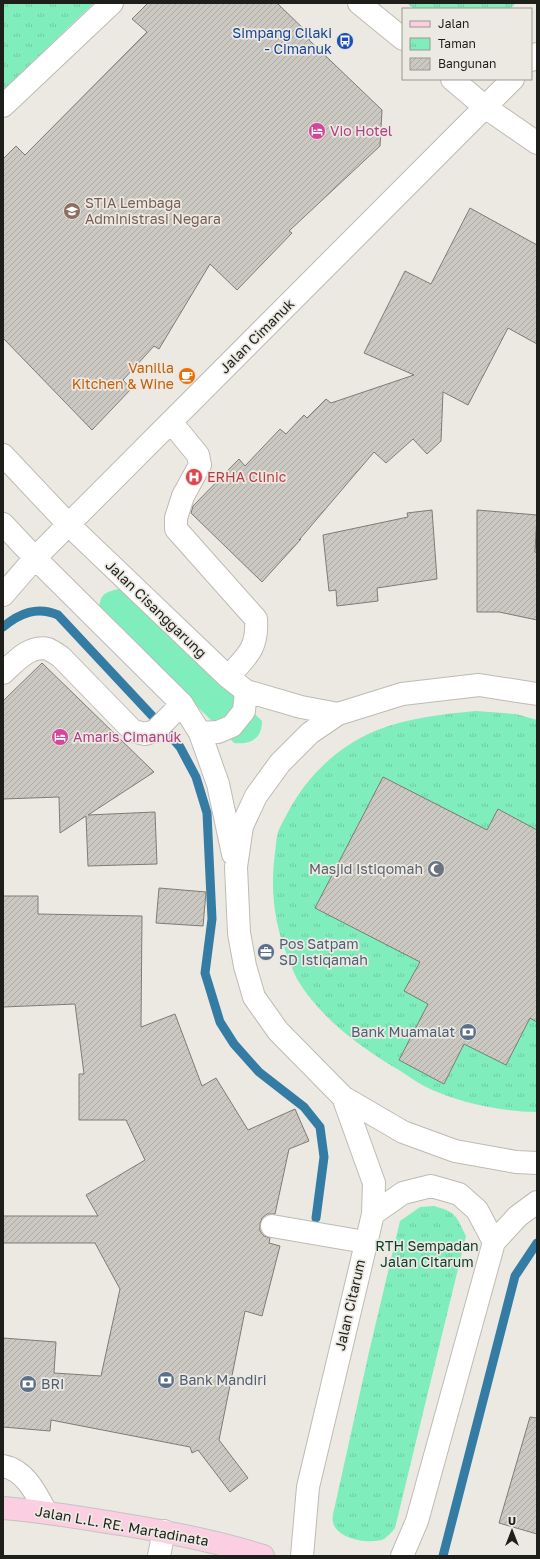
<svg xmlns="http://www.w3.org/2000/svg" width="540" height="1559" viewBox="0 0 540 1559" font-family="'Golos Text',sans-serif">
	<defs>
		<pattern id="park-tufts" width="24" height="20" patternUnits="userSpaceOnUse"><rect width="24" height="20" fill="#80edbc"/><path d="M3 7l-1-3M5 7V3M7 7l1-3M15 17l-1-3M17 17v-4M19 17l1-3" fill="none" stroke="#6ecba1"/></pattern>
		<pattern id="building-hatch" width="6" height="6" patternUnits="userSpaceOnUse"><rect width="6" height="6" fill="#cac8c1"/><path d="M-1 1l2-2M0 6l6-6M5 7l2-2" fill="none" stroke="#adaba5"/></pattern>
	</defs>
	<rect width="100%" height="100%" fill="#ece9e2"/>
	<path fill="#80edbc" d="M119,589L126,591L262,721C262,739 250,745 234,743L99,609C100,594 105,592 119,589Z"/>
	<path fill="url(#park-tufts)" d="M3,3H94L3,90Z
		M407,3H516L510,9H414Z
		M476,711L516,714L537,720V1112C499,1111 458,1103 424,1086C413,1080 403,1072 392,1066C355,1043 320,1017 297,979C294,973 291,966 289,960C274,925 270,890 275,853C276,846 276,839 278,832C280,826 284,820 287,814C306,777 337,747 375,731C407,718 443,714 476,711Z
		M433,1206C456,1211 456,1216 466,1236L395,1528C392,1532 388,1536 384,1539C370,1545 336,1539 333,1522C332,1519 333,1513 334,1510L369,1352L400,1221L420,1207Z"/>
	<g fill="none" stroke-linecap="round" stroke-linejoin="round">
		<path stroke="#347ca4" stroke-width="9" d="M3,627C20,613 37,606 58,615L157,721
			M168,733L180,747L196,777L207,813L212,919L205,973L220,1022L234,1044L259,1072L304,1107L320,1127L324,1157L316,1218
			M443,1556L515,1276L537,1243"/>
	</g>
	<path fill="url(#building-hatch)" stroke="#7e7c76" d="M148,3H277L312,37L309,40L382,110L380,146L289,231L292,233L237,290L210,264L159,349L154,346L123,380L131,389L92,430L3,338V159L16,146L25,155L147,32L132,19Z
		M470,208L537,245V344L508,328L468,405L443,392L441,441L427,454L413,439L386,463L374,452L299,540L301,539L262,582L191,513L193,506L239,459L245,466L280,429L286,434L304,415L307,418L326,399L331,403L414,375L364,353L405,271L431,284Z
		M432,510L437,579L377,588L378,601L337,606L336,590L329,591L323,535L408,517L407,513Z
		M477,510L537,515L535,552L537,553V620L499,612H477Z
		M42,663L154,772L88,815L155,812L157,864L88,866L86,816L60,833L59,797L3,799V701Z
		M383,777L487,830L498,809L537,830V1022L530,1018L506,1065L464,1044L444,1084L399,1060L428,1004L404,991L420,962L315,908Z
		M159,888L206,892L203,926L156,923Z
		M3,896H38V914L142,916L141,1027L175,1014L202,1086L216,1078L248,1130L295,1109L309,1141L289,1149L275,1214H267L262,1218L260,1224V1231L264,1236L270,1238L269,1243L280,1246L262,1316L245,1311L219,1440L248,1478L230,1492L198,1450L192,1453L190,1447L51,1420L50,1431L3,1427V1338L56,1342L54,1373L101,1376L120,1289L95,1243H3V1216H98L86,1195L145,1160L126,1120H79V1074H84L75,1004L3,1007Z
		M530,1417L537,1418V1534L499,1523Z"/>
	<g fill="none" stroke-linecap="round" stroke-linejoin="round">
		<g stroke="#bdbbb4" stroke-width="24">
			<path id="minor" d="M359,3L403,39
				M531,60L537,54
				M452,79L485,107L537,143
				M3,106L112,3
				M171,422L198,455L200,465L183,496L176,518V529L256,619C258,649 247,656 228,677
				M3,455L69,525L228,677L246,691L301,707L338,714
				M3,524L35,558L182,704L200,733L218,784L233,854
				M3,595L35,558L513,79
				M3,673C14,663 30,644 48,649C52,651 57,654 61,657L133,731L145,734L155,731L182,704
				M537,694L479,685L402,694L338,714L310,733L280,763L256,796L242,826L236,867L239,933L245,966L254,997L278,1031L343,1097L403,1132L455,1151L516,1162L537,1163
				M200,733L218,732L232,726L244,711L246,691
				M373,1214L403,1193L431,1186L459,1194L477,1210L494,1242
				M272,1226L365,1242
				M3,1466C25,1470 36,1493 46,1512
				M159,1556L164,1531
				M302,1556L308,1487L373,1214L374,1183L343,1097
				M402,1556L417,1521L494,1242L518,1216L537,1202"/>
		</g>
		<g stroke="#c4c4c4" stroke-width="24">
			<path id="major" d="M3,1508C43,1511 81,1518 120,1524C169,1532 216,1541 263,1556"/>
		</g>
		<use href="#minor" stroke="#fff" stroke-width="22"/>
		<use href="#major" stroke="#fbcee1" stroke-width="22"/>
	</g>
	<defs>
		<g id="bus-disc" transform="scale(0.9)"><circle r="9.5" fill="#1a4fb4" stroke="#ece9e2"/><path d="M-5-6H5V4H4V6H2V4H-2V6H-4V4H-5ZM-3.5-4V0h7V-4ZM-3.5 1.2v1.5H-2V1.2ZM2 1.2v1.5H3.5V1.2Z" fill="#fff"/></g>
		<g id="hotel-disc" transform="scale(0.9)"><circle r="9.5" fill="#d1479c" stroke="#ece9e2"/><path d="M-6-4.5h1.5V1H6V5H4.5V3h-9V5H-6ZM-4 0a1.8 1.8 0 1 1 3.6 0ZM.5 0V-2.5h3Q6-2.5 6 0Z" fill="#fff"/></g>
		<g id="university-disc" transform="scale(0.9)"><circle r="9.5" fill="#8d6e63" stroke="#ece9e2"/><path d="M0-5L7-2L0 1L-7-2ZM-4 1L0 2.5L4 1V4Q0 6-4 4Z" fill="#fff"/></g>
		<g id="cafe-disc" transform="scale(0.9)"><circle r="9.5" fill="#e8710a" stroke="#ece9e2"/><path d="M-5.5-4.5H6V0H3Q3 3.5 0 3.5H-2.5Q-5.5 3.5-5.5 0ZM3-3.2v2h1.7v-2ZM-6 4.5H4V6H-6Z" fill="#fff"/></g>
		<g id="hospital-disc" transform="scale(0.9)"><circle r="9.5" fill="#e0444e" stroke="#ece9e2"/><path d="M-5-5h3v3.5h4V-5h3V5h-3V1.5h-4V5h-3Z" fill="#fff"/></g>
		<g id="mosque-disc" transform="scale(0.9)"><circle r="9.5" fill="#6b7280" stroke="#ece9e2"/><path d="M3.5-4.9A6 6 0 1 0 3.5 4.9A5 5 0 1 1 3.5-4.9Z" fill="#fff"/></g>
		<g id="office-disc" transform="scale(0.9)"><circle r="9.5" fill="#5c6f8a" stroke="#ece9e2"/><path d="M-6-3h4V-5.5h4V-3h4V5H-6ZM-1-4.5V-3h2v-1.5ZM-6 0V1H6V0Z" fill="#fff"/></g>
		<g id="bank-disc" transform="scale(0.9)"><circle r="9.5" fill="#5c6f8a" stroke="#ece9e2"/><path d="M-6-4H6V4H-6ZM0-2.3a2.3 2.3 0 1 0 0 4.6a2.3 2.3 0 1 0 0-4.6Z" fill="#fff"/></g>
	</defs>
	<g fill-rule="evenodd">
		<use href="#bus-disc" x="345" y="41"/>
		<use href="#hotel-disc" x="317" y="131"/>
		<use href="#university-disc" x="72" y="211"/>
		<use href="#cafe-disc" x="187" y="376"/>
		<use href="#hospital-disc" x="194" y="477"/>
		<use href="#hotel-disc" x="60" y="737"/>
		<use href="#mosque-disc" x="436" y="869"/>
		<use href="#office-disc" x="266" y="952"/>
		<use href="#bank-disc" x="468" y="1032"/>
		<use href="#bank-disc" x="166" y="1380"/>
		<use href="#bank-disc" x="28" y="1384"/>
	</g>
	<g text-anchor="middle" stroke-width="3.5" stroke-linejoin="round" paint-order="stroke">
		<g font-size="14" fill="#164399" stroke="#ece9e2" text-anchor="end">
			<text x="332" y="38">Simpang Cilaki<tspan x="332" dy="16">- Cimanuk</tspan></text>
		</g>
		<g font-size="14" fill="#b23c85" stroke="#ece9e2" text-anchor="start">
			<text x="330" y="136">Vio Hotel</text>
			<text x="73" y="742">Amaris Cimanuk</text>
		</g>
		<g font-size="14" fill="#785e54" stroke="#ece9e2" text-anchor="start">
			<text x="85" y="208">STIA Lembaga<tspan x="85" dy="16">Administrasi Negara</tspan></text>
		</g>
		<g font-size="14" fill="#1e1e1b" stroke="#ece9e2">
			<text transform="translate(257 336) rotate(-45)" y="5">Jalan Cimanuk</text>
			<text transform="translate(156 609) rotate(44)" y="5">Jalan Cisanggarung</text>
			<text transform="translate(350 1305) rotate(-77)" y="5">Jalan Citarum</text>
			<text transform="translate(122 1526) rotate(10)" y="5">Jalan L.L. RE. Martadinata</text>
		</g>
		<g font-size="14" fill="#c56008" stroke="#ece9e2" text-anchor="end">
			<text x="174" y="373">Vanilla<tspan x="174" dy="16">Kitchen &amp; Wine</tspan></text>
		</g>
		<g font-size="14" fill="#be3a42" stroke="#ece9e2" text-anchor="start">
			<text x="207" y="482">ERHA Clinic</text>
		</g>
		<g font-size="14" fill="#5b616d" stroke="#ece9e2" text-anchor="end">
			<text x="423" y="874">Masjid Istiqomah</text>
		</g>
		<g font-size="14" fill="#4e5e75" stroke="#ece9e2" text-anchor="start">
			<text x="279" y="949">Pos Satpam<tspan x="279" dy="16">SD Istiqamah</tspan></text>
			<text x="455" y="1037" text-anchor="end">Bank Muamalat</text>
			<text x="179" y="1385">Bank Mandiri</text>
			<text x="41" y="1389">BRI</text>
		</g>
		<g font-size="14" fill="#0a3c29" stroke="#ece9e2">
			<text x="427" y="1251">RTH Sempadan<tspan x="427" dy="16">Jalan Citarum</tspan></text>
		</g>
	</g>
	<rect width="540" height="1559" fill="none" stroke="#1e1e1b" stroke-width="8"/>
	<rect x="402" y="8" width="130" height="72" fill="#ece9e2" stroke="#9a9892"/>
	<rect x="410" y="21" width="20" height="6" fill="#fbcee1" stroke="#9a9892"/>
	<text x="438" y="28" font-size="12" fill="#1e1e1b">Jalan</text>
	<rect x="410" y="38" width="20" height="12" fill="url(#park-tufts)" stroke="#9a9892"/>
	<text x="438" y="48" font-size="12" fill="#1e1e1b">Taman</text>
	<rect x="410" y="58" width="20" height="12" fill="url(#building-hatch)" stroke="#9a9892"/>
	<text x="438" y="68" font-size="12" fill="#1e1e1b">Bangunan</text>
	<g transform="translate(512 1531)" stroke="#ece9e2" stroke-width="3" paint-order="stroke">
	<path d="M0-3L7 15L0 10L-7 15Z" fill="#1e1e1b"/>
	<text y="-6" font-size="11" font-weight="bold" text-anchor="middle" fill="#1e1e1b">U</text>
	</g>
</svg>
